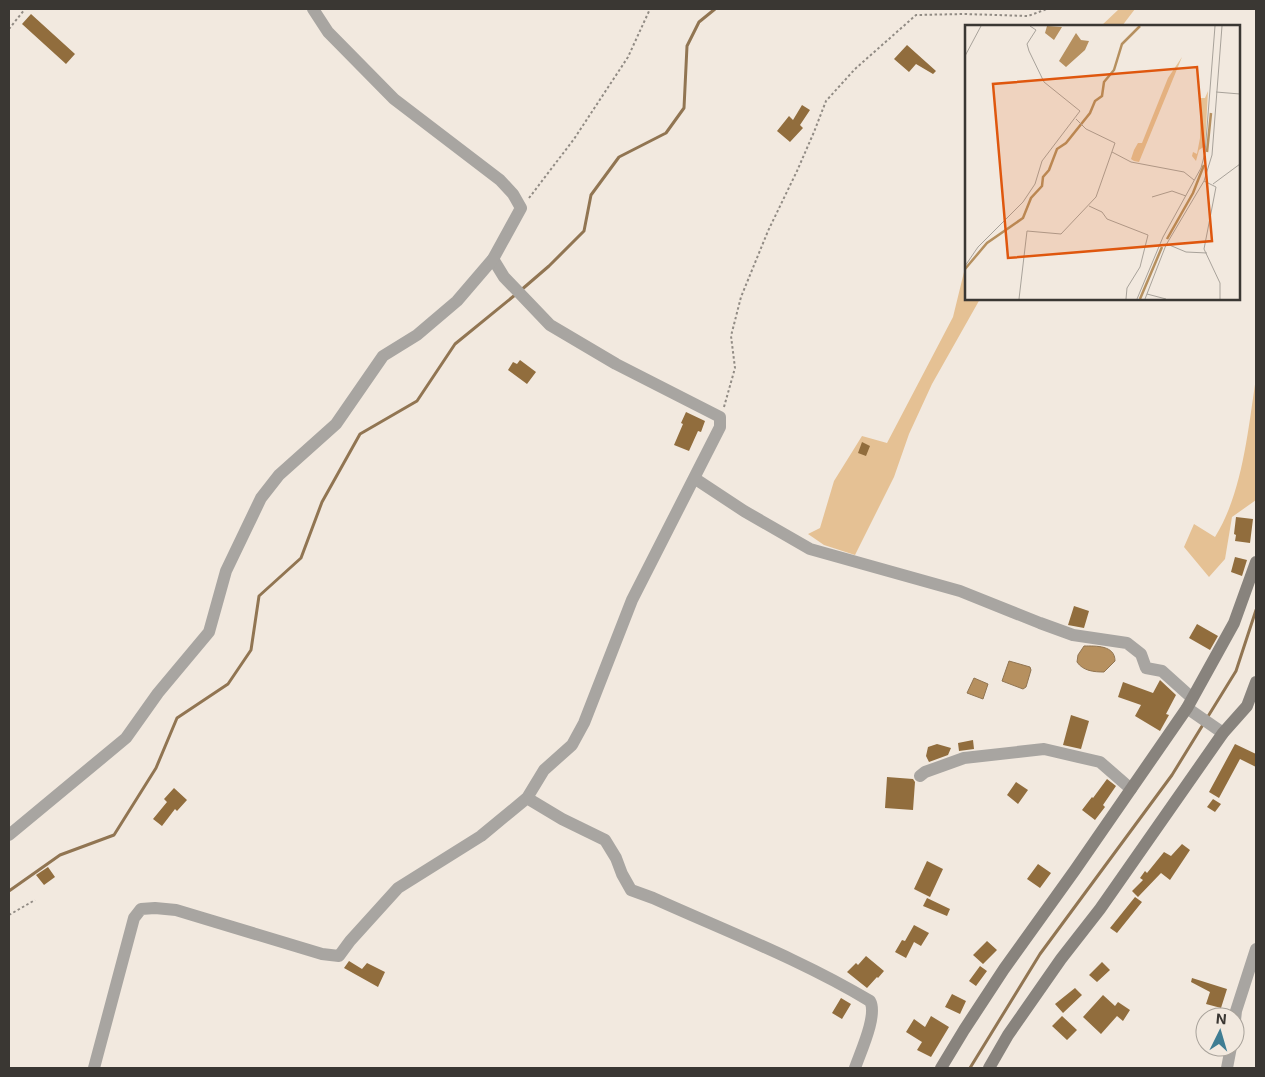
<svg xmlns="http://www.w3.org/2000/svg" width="1265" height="1077" viewBox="0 0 1265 1077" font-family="Inter,sans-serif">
	<rect width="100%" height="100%" fill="#f2e9df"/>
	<path fill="#e5c194" d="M1119,9H1135L1122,26H1101Z
		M966,269V299H980L932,384L909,434L894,477L855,555L824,545L808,534L820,528L834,481L862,436L887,443L953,317L964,272Z
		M1256,378V500L1232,517L1225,559L1209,577L1184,547L1194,524L1215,537C1243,492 1248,429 1256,378Z"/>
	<path fill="#b6905f" stroke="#917552" d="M1084,646C1096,646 1115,645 1115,661L1104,672C1094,672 1083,671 1077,662L1078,655Z
		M1009,661L1030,667L1031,670L1026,687L1023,689L1002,681Z
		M974,678L988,684L983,699L967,693Z"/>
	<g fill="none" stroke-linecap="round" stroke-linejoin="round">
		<path stroke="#917552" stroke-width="3" d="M520,291L549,266L584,231L591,195L619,157L666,133L684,108L687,46L699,22L715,9
			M1207,718L1236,671L1256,610
			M9,891L60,855L114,835L156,768L177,718L228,684L251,650L259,596L301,558L322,502L360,434L417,401L455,344L515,295
			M970,1068L1040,954L1172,775L1204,723"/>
	</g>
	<path fill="#916d3d" d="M31,14L75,54L66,64L22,24Z
		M907,45L936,71L933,74L916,64L909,72L894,59Z
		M802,105L810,110L800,125L803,128L790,142L777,131L789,116L793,120Z
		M520,360L536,372L527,384L508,370L513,362L517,364Z
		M686,412L705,421L701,432L698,431L689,451L674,445L683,424L681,423Z
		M862,442L870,446L866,456L858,453Z
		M1236,517L1253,519L1250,543L1235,541L1236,535L1234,534Z
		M1235,557L1247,560L1242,576L1231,572Z
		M1074,606L1089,611L1084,628L1068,625Z
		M1197,624L1218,636L1210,650L1189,638Z
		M1160,680L1176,695L1166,714L1169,715L1160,731L1135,716L1141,705L1118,697L1123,682L1153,693Z
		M1071,715L1089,721L1081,749L1063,745Z
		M973,740L974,749L959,751L958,743Z
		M937,744L951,748L948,755L929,762L926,756L928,747Z
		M1235,744L1256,754V767L1240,759L1219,798L1209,792Z
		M887,777L913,779L915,782L913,810L885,808Z
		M1107,779L1116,786L1103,805L1105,807L1095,820L1082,810L1092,797L1093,798Z
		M1016,782L1028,790L1018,804L1007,795Z
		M174,788L187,800L177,811L175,809L162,826L153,819L167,802L164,799Z
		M1213,799L1221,804L1215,812L1207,807Z
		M1182,844L1190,850L1170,880L1161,873L1138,897L1132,891L1143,880L1140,878L1145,871L1147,873L1164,852L1171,856Z
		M927,861L943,869L930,897L914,889Z
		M1038,864L1051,873L1040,888L1027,879Z
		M48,867L55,877L44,885L36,875Z
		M1135,897L1142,902L1117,933L1110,928Z
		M927,898L950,909L947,916L923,906Z
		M914,925L929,933L921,946L914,942L906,958L895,952L902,940L905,941Z
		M987,941L997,950L983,964L973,955Z
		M866,956L884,971L878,978L877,977L867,988L847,972L856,963L858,965Z
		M349,961L362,969L367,963L385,972L378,987L344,968Z
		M1102,962L1110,970L1097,982L1089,975Z
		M980,966L987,971L976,986L969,981Z
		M1192,978L1227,989L1221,1008L1206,1004L1210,992L1191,982Z
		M1075,988L1082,995L1063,1013L1055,1004Z
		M952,994L966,1001L960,1014L945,1007Z
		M1103,995L1115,1006L1118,1002L1130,1010L1123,1021L1117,1016L1101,1034L1083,1017Z
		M841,998L851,1004L842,1019L832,1013Z
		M931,1016L949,1027L931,1057L917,1050L922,1042L906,1032L914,1019L925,1027Z
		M1062,1016L1077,1030L1067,1040L1052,1026Z"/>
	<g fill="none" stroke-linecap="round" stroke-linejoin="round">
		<path stroke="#918b84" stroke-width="2" stroke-dasharray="2.5 2.5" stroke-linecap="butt" d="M9,29L25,9
			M529,198L574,139L628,57L650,9
			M724,407L735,368L731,336L741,297L768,231L797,171L814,132L826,101L855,69L916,15L965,14L1028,16L1047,9
			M9,915L35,900"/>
		<path stroke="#a8a5a1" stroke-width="12" d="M694,478L744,511L810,549L960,591L1040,623L1073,635L1127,643L1141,654L1146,668L1162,671L1192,698
			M1187,708L1223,733
			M920,776L925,772L964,758L1044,749L1100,762L1131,789
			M527,798L562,819L605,840L616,858L622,874L631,890L653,898C726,931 802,960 870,1001C878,1015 860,1053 855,1068
			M1235,1020L1236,1011L1256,949
			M94,1068L134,918L141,909L155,908L176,910L322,954L339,956L350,941L398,888L481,836L527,798L544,770L572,745L584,723L632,600L720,427V417L616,364L550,325L504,277L493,259
			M1227,1068L1231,1047"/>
		<path stroke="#a8a5a1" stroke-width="12" d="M9,835L126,738L158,693L209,632L226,571L261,498L279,475L336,424L383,356L417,335L457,301L493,259L521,208L513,194L500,180L394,99L328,32L313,9"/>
		<path stroke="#88837d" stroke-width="12" d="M941,1068L964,1030L1004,969L1075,870L1187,708L1234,623L1256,562
			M989,1068L1008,1035L1061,959L1100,909L1223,733L1247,706L1256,682"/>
	</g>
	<g transform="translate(965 25)">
		<rect width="275" height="275" fill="#f2e9df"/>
		<path d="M217,32L174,137L169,136L166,134L169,125L173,118H177L203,53ZM243,66L240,121L234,125L231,136L227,131L228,127L232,129L235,113V73H240Z" fill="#e5c194"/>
		<path d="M82,1L97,2L89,15L80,8ZM111,8L116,15L124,16L120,25L101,42L94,36Z" fill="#b6905f"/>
		<path fill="none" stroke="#b6905f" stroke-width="2.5" d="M242,127L246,88M202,214L228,168L239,140M0,244L22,218L58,193L66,173L77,161L78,152L84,145L92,124L101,118L125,88L130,76L137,71L139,57L149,45L157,19L175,1M175,274L197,222"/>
		<path fill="none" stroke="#a8a29a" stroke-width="1" d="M0,31L16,1M251,67L275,69M147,127L166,137L219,147L229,155M239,156L251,162L239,224L255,258V274M248,159L275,139M187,172L207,166L221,171M124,181L137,187L142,194L183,210L175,242L162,263L161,274M202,219L221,227L242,228M0,241L13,222L58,177L70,159L77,136L115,86L79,57L64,26L62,19L71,5L65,1M182,269L201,274M54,274L62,206L96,209L131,172L150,118L121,104L111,94M172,274L198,212L236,143L240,128L250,1M180,274L201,220L239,156L247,130L257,1"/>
		<path fill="#df570e" fill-opacity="0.15" stroke="#df570e" stroke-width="2.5" d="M232,42L247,216L43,233L28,59Z"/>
		<rect width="275" height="275" fill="none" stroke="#3a3733" stroke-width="2.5"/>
	</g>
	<rect width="1265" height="1077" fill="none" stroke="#3a3733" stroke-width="20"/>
	<g transform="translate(1220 1032) rotate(5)"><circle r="24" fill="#f2e9df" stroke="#a8a29a"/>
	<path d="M0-4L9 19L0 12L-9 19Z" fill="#3f7d93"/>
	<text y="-8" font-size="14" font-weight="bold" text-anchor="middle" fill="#3a3733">N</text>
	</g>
</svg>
